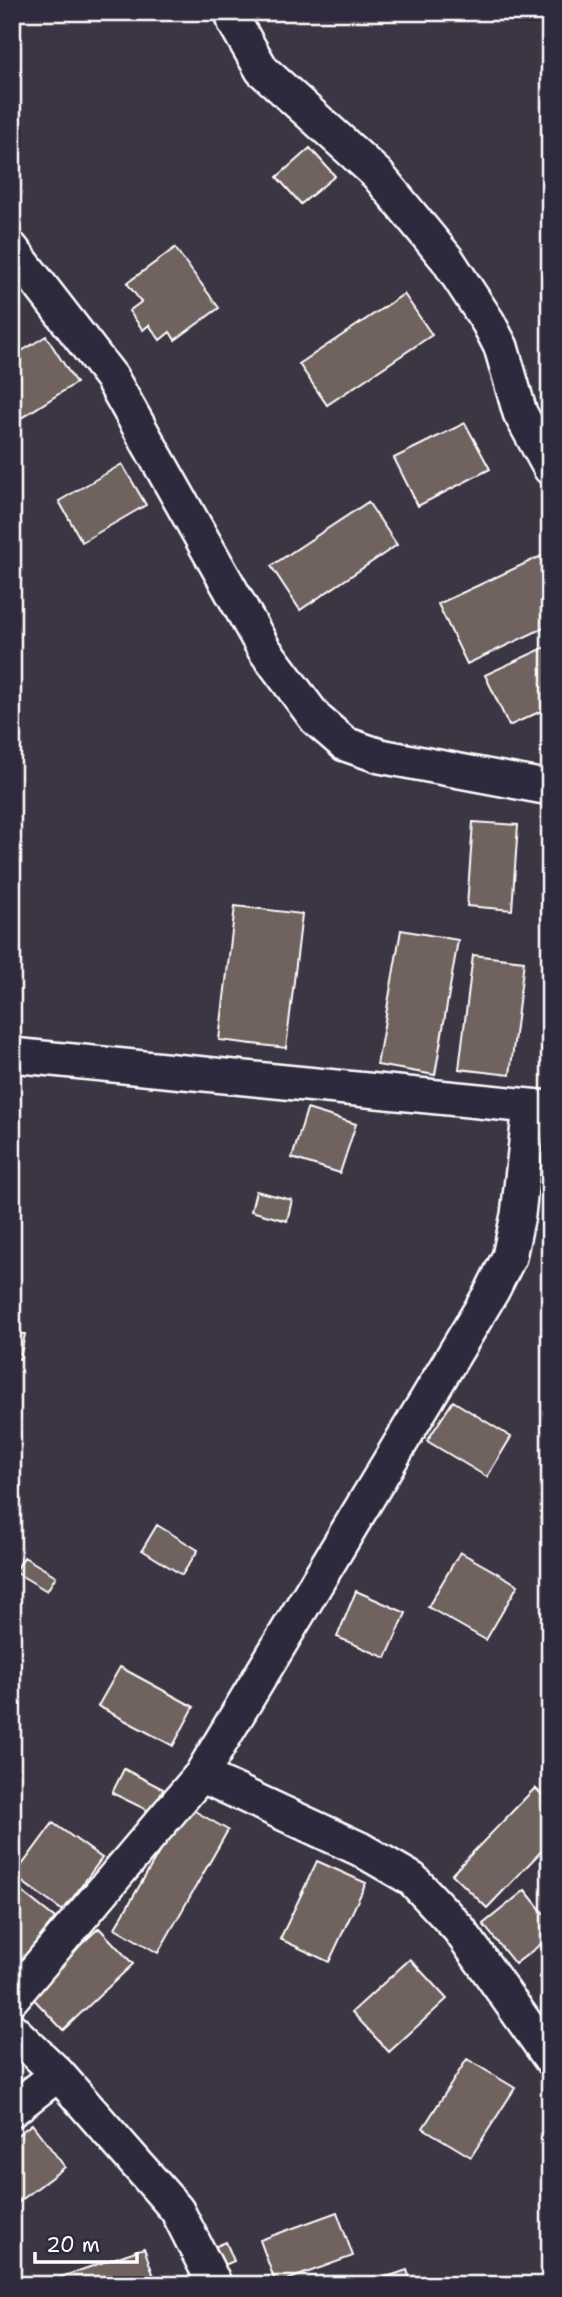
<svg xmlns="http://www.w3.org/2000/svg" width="562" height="2297" viewBox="0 0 562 2297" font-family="'Shantell Sans',sans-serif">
	<rect width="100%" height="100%" fill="#3c3544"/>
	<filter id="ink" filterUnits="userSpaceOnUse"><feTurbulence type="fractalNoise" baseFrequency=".0143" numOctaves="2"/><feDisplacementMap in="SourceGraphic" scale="14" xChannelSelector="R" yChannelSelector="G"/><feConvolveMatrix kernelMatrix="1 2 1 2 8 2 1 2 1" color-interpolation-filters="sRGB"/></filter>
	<g filter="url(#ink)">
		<path fill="#6f625e" stroke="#fff" stroke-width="2" d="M310,148L335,176L301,204L277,177Z
			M175,248L219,308L175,340L170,332L160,340L149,325L143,330L129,311L141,302L127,283Z
			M404,294L432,335L327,405L299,364Z
			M46,336L76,383L21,418L12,404V357Z
			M465,423L490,469L418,506L394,458Z
			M122,464L146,505L82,542L59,501Z
			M368,502L397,545L300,610L271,566Z
			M550,552V625L467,664L438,604Z
			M550,645V707L509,726L485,675Z
			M473,822L518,825L512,910L467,906Z
			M235,906L302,914L286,1048L219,1040Z
			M401,930L458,940L435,1075L377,1065Z
			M473,955L524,961L510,1075L459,1069Z
			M307,1109L356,1124L340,1173L292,1158Z
			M256,1191L292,1200L287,1221L251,1211Z
			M12,1332L25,1334L20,1359L12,1357Z
			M453,1401L511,1437L487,1477L427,1441Z
			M157,1525L198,1550L182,1575L142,1550Z
			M460,1552L518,1585L486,1640L428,1607Z
			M24,1557L56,1576L47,1591L15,1572Z
			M356,1591L406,1613L386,1658L337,1637Z
			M120,1667L194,1707L173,1746L98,1706Z
			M124,1769L163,1789L151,1812L112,1793Z
			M535,1788L550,1802V1842L487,1908L452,1874Z
			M186,1806L228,1830L158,1953L115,1928Z
			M53,1823L102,1858L63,1911L14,1876Z
			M317,1861L366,1883L329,1962L280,1939Z
			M12,1884L55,1918L12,1972Z
			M525,1890L550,1921V1937L515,1964L483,1924Z
			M99,1928L133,1964L63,2030L28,1993Z
			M410,1959L447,1999L389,2052L352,2012Z
			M550,1966V1988L539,1978Z
			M467,2059L515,2088L471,2157L423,2128Z
			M32,2124L65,2167L12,2207V2139Z
			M337,2212L353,2256L276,2284L260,2240Z
			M226,2242L234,2261L218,2268L209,2249Z
			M144,2248L157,2285H61L58,2278Z
			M407,2270L412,2285H363Z"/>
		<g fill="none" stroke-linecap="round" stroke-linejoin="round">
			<g stroke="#fff" stroke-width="38">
				<path id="street" d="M232,12L235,23L262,70L377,174L447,259L488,322L501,347L520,413L550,468
					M12,249L111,377L264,649L316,719L345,744L380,756L550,788
					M12,1055L550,1108
					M201,1775L360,1849L412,1879L459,1929L550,2058
					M12,1998L201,1775L492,1291L509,1257L518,1215L530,1106
					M12,2030L58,2074L177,2210L215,2285
					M12,2110L58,2074"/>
			</g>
			<use href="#street" stroke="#2f2a3d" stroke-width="33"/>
		</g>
	</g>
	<rect width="562" height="2297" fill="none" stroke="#2f2a3d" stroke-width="42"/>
	<rect x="21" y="21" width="520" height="2255" fill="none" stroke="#fff" stroke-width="2.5" filter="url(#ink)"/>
	<path d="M35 2252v10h102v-10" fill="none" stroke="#ffffff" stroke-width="3.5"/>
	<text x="46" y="2252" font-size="21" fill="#ffffff" stroke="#2f2a3d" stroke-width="5" paint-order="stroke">20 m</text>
</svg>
